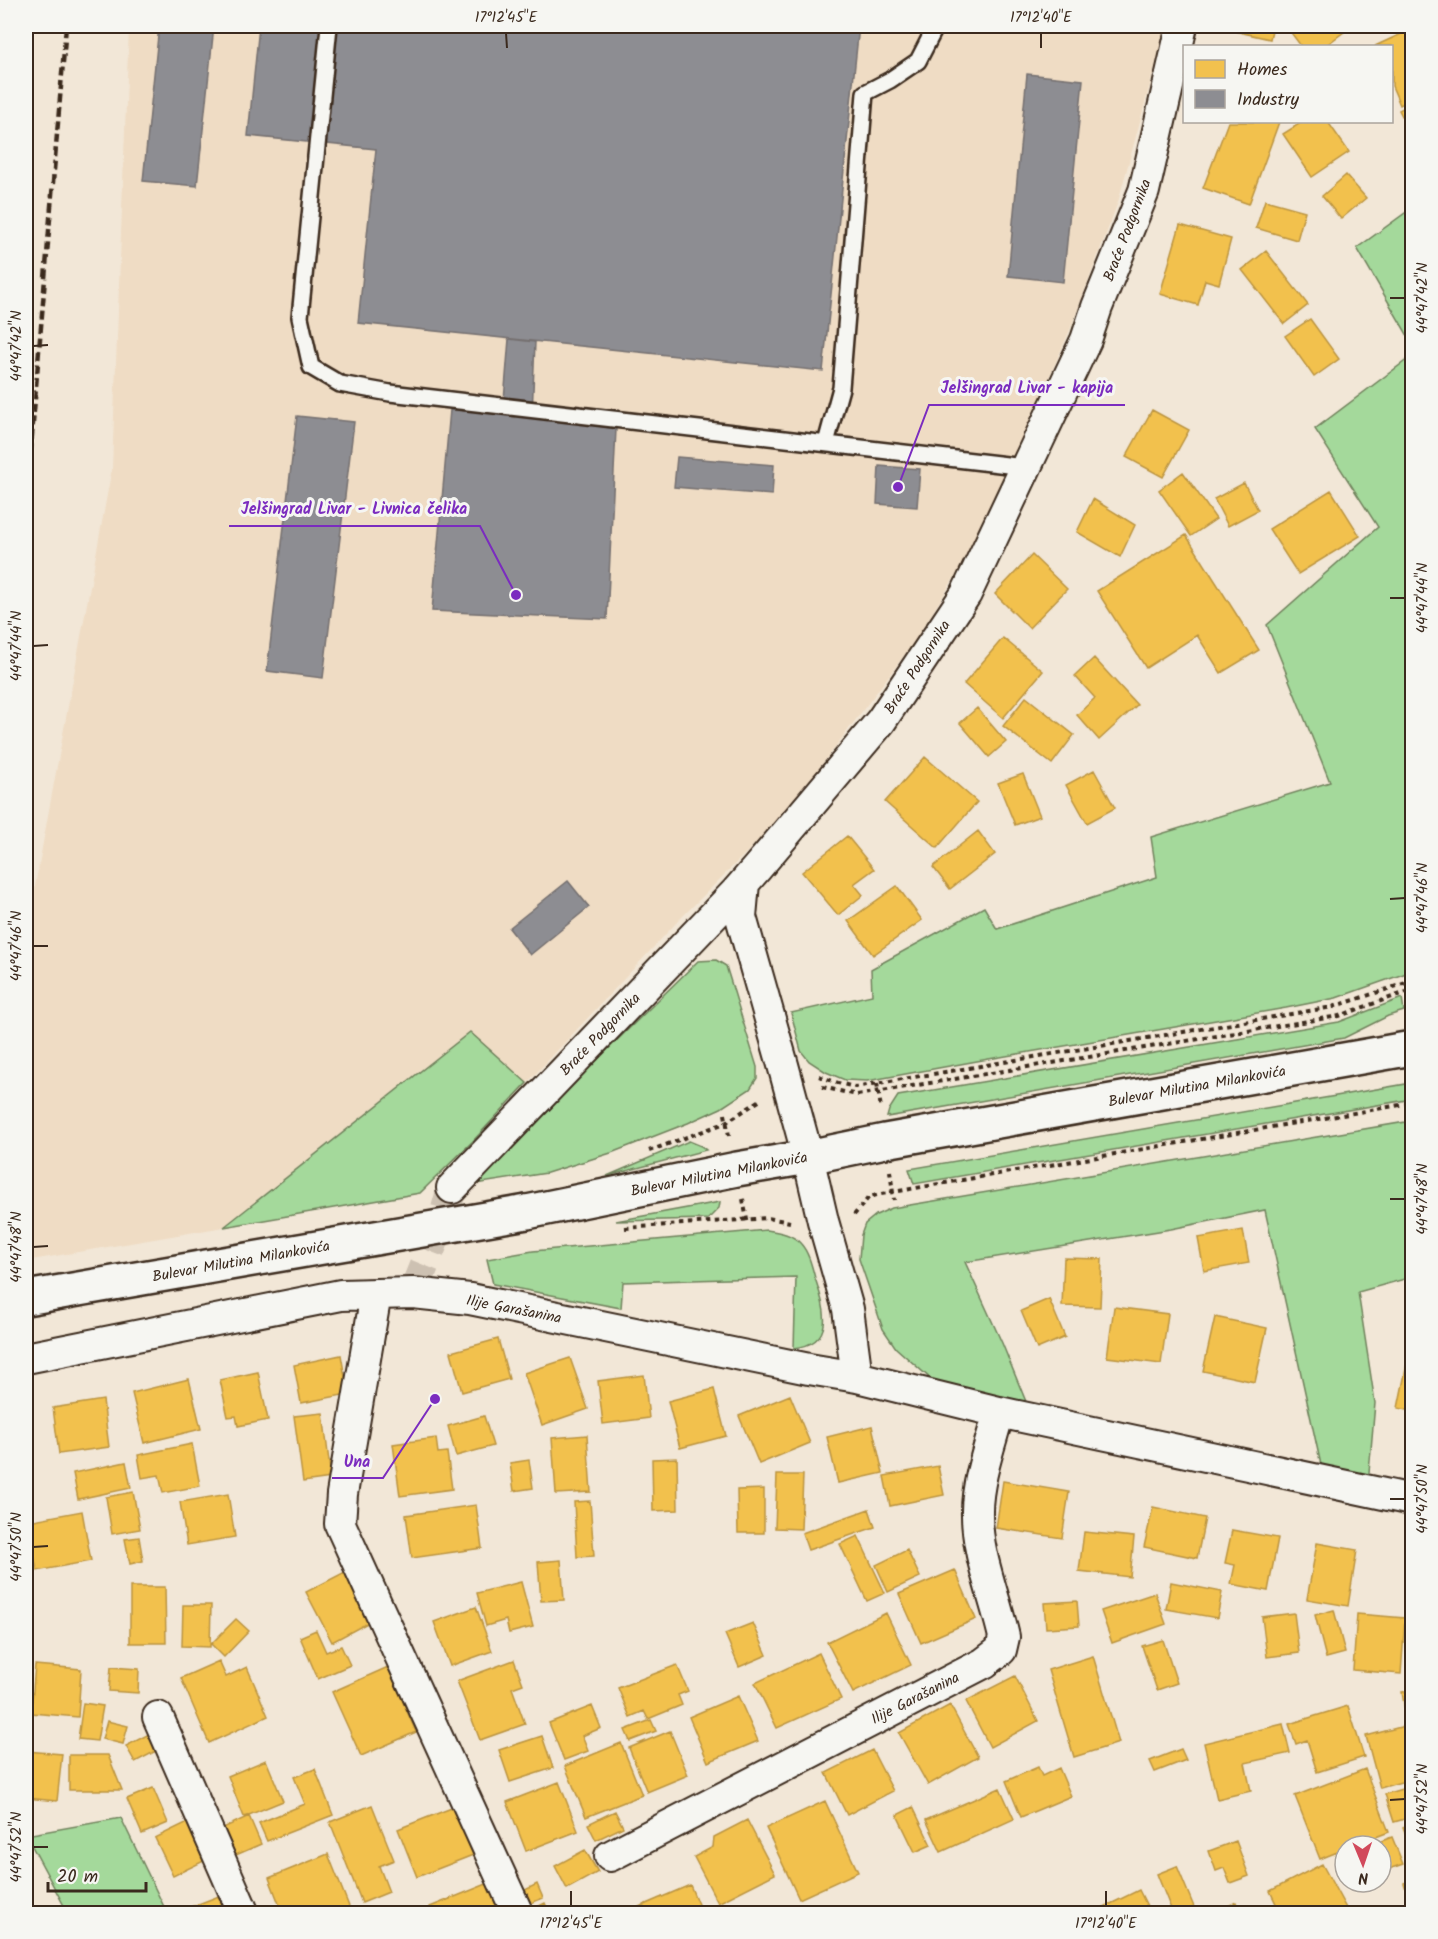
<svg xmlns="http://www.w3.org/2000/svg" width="1438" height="1939" viewBox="0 0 1438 1939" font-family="Kalam,sans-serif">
	<rect width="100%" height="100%" fill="#f2e7d7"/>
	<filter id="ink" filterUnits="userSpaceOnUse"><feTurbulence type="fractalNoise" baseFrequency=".0167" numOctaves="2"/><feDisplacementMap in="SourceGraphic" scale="12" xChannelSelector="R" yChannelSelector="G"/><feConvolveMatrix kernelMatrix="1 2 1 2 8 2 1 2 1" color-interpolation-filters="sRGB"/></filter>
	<g filter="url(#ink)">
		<path fill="#efdcc4" d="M129,26H1166L1118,202L1070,330L975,545L912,645L784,815L678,921L527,1083L470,1032L224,1227L26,1261V935L112,468Z"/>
		<path fill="#a4d99b" stroke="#70825c" stroke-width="1.5" d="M1412,208V343L1357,248Z
			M1412,356V971L1336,998L1286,1008L977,1061L867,1081L845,1080L826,1072L809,1061L801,1051L791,1013L872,995L871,969L984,907L997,929L1157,877L1151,837L1330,782L1267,625L1378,527L1315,429Z
			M716,960L726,966L757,1067V1078L750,1089L721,1108L688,1123L611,1153L547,1173L469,1185L698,961Z
			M1402,998L1404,1011L1388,1016L1344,1038L887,1117L889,1110L898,1096L1339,1022Z
			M470,1032L527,1083L473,1141L420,1193L224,1227Z
			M1412,1083V1099L914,1184L909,1169Z
			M1412,1121V1277L1358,1292L1375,1403L1368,1484L1323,1474L1265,1210L1171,1229L965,1262L1002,1343L1029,1409L983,1397L931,1379L896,1348L883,1329L859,1259L861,1235L865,1224L876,1215L892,1208Z
			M689,1141L701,1146L706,1150L607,1176Z
			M720,1202L719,1208L708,1219L616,1221Z
			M767,1230C779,1232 793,1234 801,1244C809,1253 812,1267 815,1278C824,1306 838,1343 794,1348L796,1277L623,1282L621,1308L493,1284L487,1259L533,1251Z
			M121,1818L167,1913H68L26,1835Z"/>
		<path fill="#f2c14e" stroke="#bb9440" stroke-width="1.5" d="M1226,26H1273L1270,39L1225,29Z
			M1286,26H1352L1325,46H1301Z
			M1412,29V99L1400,105L1392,86V46H1375Z
			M1412,103V135L1399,110Z
			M1228,122H1279L1249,204L1203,188Z
			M1302,122H1328L1349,152L1312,177L1283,134Z
			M1346,175L1366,198L1341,219L1322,196Z
			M1265,200L1305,211L1297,240L1256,228Z
			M1180,225L1231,239L1219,284L1205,280L1198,305L1160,294Z
			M1266,251L1308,305L1284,324L1242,270Z
			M1310,319L1339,359L1314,377L1285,336Z
			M1152,410L1189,430L1163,477L1126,457Z
			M1183,472L1216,519L1191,536L1159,490Z
			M1244,483L1258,510L1228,526L1214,499Z
			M1331,490L1360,536L1298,574L1269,529Z
			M1093,499L1135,525L1120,557L1077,532Z
			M1186,535L1259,650L1221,673L1197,635L1146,668L1097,591Z
			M1032,555L1067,589L1029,628L995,594Z
			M1003,638L1043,671L1003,718L964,684Z
			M1094,658L1137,705L1099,740L1077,715L1095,698L1075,676Z
			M1026,697L1074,735L1052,764L1003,726Z
			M977,708L1006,742L989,757L960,723Z
			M925,757L977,802L937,848L885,802Z
			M1094,770L1115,808L1087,823L1066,785Z
			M1023,774L1040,816L1015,825L998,783Z
			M978,831L995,854L950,889L933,867Z
			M847,836L874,869L854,884L863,895L838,915L802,872Z
			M897,886L922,920L873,955L848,921Z
			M1243,1230L1249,1263L1204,1271L1198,1238Z
			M1064,1258L1102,1259L1100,1307L1062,1306Z
			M1412,1286V1311L1407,1287Z
			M1049,1299L1065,1337L1037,1349L1021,1311Z
			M1114,1307L1168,1314L1161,1364L1107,1357Z
			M1215,1317L1267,1328L1255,1382L1203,1371Z
			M498,1339L509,1379L462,1392L451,1352Z
			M341,1355L348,1394L301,1403L294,1365Z
			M570,1358L588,1409L542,1425L524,1373Z
			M1408,1359L1412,1360V1411L1398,1408Z
			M258,1372L268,1420L238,1426L236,1416L228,1417L220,1380Z
			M644,1375L649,1418L603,1424L598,1381Z
			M189,1379L201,1429L144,1443L132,1393Z
			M714,1389L726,1436L680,1448L668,1401Z
			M790,1395L810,1443L759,1464L739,1416Z
			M103,1400L109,1447L59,1454L53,1408Z
			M323,1413L331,1478L303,1482L294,1416Z
			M484,1416L493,1446L456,1456L448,1426Z
			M872,1426L883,1473L838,1483L827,1437Z
			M587,1435L591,1492L556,1494L552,1438Z
			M436,1438L438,1453L447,1452L452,1489L400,1496L393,1444Z
			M192,1444L200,1486L163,1493L159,1475L142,1478L138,1455Z
			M677,1458L678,1510L653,1511L652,1459Z
			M529,1460L533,1488L514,1491L510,1463Z
			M126,1462L131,1488L78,1499L73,1473Z
			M938,1466L944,1495L890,1506L884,1476Z
			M777,1475H803L801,1529L775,1528Z
			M1003,1481L1069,1492L1062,1538L996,1528Z
			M764,1489V1533H738L737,1490Z
			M133,1492L140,1529L112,1534L106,1497Z
			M228,1494L235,1537L187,1545L180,1502Z
			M590,1501L594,1556L577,1557L574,1502Z
			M476,1505L482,1548L412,1558L406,1515Z
			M1153,1507L1205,1518L1197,1558L1144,1547Z
			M869,1509L875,1527L808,1550L802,1533Z
			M82,1511L91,1561L37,1571L28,1521Z
			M1232,1530L1278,1538L1268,1591L1231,1584L1235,1565L1225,1563Z
			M1084,1532L1134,1537L1130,1577L1079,1571Z
			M858,1536L885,1593L867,1601L840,1544Z
			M139,1537L143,1561L130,1564L125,1539Z
			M1317,1543L1357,1550L1348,1606L1307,1599Z
			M907,1550L920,1577L888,1592L876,1565Z
			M561,1560L564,1600L541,1601L538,1562Z
			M351,1569L377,1618L332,1642L306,1592Z
			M955,1570L976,1619L921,1643L899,1594Z
			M521,1582L533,1627L509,1633L506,1620L486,1626L477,1593Z
			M1171,1582L1222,1592L1217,1618L1166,1609Z
			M130,1587H165L166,1643H130Z
			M1155,1593L1166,1624L1112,1643L1101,1611Z
			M1077,1601L1079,1626L1046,1628L1044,1603Z
			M183,1605H211L210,1647L182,1646Z
			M476,1607L492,1651L450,1666L434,1622Z
			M1334,1610L1345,1653L1326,1658L1315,1615Z
			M886,1613L911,1665L853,1693L827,1642Z
			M1294,1613L1299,1653L1267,1657L1262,1617Z
			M1357,1614L1405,1618L1401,1674L1353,1670Z
			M236,1619L249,1631L224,1657L211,1644Z
			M753,1623L767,1655L739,1667L725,1634Z
			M316,1630L326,1652L341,1646L350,1665L318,1679L300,1637Z
			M1163,1640L1177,1683L1157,1690L1142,1646Z
			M819,1653L841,1699L777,1728L755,1683Z
			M1093,1656L1119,1743L1074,1757L1048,1670Z
			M514,1660L523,1684L512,1688L525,1724L480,1740L457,1681Z
			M219,1661L226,1677L247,1667L268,1716L209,1743L181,1678Z
			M35,1665L81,1669L78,1717L31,1713Z
			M677,1665L688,1691L678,1695L682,1705L648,1719L644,1711L630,1717L618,1688Z
			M111,1667L139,1669L138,1693L109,1691Z
			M388,1667L416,1732L361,1756L332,1692Z
			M1015,1676L1038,1721L990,1747L966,1701Z
			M1412,1691V1716L1406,1717L1402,1692Z
			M738,1696L758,1741L708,1762L689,1717Z
			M83,1703L103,1706L97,1741L78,1739Z
			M950,1705L978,1757L928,1785L899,1733Z
			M592,1706L601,1728L582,1736L588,1751L564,1760L549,1723Z
			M1348,1706L1364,1757L1317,1772L1307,1740L1296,1744L1289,1724Z
			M651,1720L656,1731L630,1741L625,1730Z
			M107,1721L128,1726L123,1744L102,1739Z
			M1283,1724L1290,1753L1245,1763L1251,1791L1217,1799L1204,1743Z
			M1412,1724V1779L1380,1788L1366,1736Z
			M670,1731L688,1775L647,1792L629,1748Z
			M151,1733L160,1749L135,1762L126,1746Z
			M542,1736L553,1768L510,1782L499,1750Z
			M621,1743L642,1795L586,1817L565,1766Z
			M1181,1749L1186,1760L1155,1772L1150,1761Z
			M872,1750L893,1791L847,1815L826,1773Z
			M26,1751L62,1754L57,1801L26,1798Z
			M69,1755H108L122,1790H69Z
			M266,1760L283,1801L244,1817L228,1776Z
			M1038,1767L1042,1776L1059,1768L1071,1796L1021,1817L1006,1781Z
			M315,1769L333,1815L267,1841L259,1823L305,1804L294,1777Z
			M1365,1769L1389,1832L1352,1846H1345V1849L1320,1859L1295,1796Z
			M559,1782L578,1831L526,1851L507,1802Z
			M1412,1786V1817L1394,1822L1385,1794Z
			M153,1788L168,1823L142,1834L127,1799Z
			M1000,1788L1014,1819L941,1852L926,1820Z
			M825,1801L858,1872L799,1899L766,1828Z
			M372,1805L394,1860L379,1866L389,1892L362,1903L330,1822Z
			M454,1807L473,1855L417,1877L398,1829Z
			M913,1807L931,1845L915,1852L897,1815Z
			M615,1811L623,1827L596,1840L588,1824Z
			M249,1816L261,1844L236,1855L223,1828Z
			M192,1820L210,1858L173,1876L155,1838Z
			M747,1820L775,1874L718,1903L694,1857L713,1847L714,1837Z
			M1412,1823V1850L1403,1827Z
			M1392,1837L1403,1864L1386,1870L1381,1857V1846H1377L1376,1843Z
			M1236,1841L1249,1876L1230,1883L1224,1868L1216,1871L1209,1851Z
			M585,1850L598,1872L567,1889L555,1866Z
			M328,1854L352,1914H283L269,1878Z
			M1322,1864L1348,1912L1281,1914L1270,1891Z
			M1177,1866L1194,1907L1179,1914H1173L1157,1874Z
			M1412,1880V1908L1404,1883Z
			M489,1883L501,1914H432L430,1907Z
			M537,1884L543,1898L531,1903L525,1890Z
			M690,1885L702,1914H642L639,1907Z
			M1139,1890L1151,1914H1090Z
			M224,1894L231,1914H184L183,1910Z
			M1236,1902L1242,1914H1212Z
			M545,1903L550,1914H535L533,1909Z"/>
		<path fill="#8d8d92" stroke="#746f6f" stroke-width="1.5" d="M159,26H214L197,186L143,181Z
			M259,26H859L823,371L358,323L376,149L248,136Z
			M1027,74L1083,80L1063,282L1008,276Z
			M509,339L535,342L532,415L503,413Z
			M450,410L532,415L616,429L607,619L432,611Z
			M297,416L354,422L323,678L267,671Z
			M677,457L774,465L772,495L674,487Z
			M879,466L920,469L917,507L877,504Z
			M568,881L589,907L530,955L509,928Z"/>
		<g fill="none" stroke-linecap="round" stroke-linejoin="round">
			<path stroke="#cdc1b2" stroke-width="30" stroke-dasharray="30 15" stroke-linecap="butt" d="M413,1293L444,1216L452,1188"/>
			<g stroke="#3b2a1e" stroke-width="20">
				<path id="lane" d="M329,26L300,317L311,367L340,384L390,393L1025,467
					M826,443L841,388L865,93L890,80L918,61L936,26"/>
			</g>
			<g stroke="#3b2a1e" stroke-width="34">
				<path id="street" d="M744,883L741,917L783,1065L808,1157L823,1221L848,1309L857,1377
					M452,1188L736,892L757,868L881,721L966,594L1086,340L1097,307L1144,191L1182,26
					M376,1294L342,1494L340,1524L518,1914
					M26,1358L341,1295L413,1293L470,1299L809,1369L857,1377L999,1412L1412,1500
					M158,1717L244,1914
					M610,1856L984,1663L1001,1650L1004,1637C995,1596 976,1553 977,1511C977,1480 991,1442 999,1412"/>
			</g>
			<g stroke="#3b2a1e" stroke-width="38">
				<path id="secondary" d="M527,1212L737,1169L808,1157L885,1141L1412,1048"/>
			</g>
			<path stroke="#3b2a1e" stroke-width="4" stroke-dasharray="4.5 4.5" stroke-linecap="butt" d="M819,1076L838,1083L855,1087L1333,1007L1412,981
				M877,1083L881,1108
				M822,1087L857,1095L1339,1016L1412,990
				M725,1114L729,1136
				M649,1151L725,1123L759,1101
				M890,1171L894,1200
				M743,1199L748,1225
				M854,1215L869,1197L881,1194L1412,1103
				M625,1228L768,1218L790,1222"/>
			<use href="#lane" stroke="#f6f6f2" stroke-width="15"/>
			<use href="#street" stroke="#f6f6f2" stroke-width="30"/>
			<use href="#secondary" stroke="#f6f6f2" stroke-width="33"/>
			<path stroke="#3b2a1e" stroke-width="4.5" stroke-dasharray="9 4.5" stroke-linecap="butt" d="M26,507L66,26"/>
			<g stroke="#3b2a1e" stroke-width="38" stroke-linecap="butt">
				<path id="secondary-bridge" d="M26,1298L527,1212"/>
			</g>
			<use href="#secondary-bridge" stroke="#f6f6f2" stroke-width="33"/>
		</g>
	</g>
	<path fill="none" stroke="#3b2a1e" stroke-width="2" d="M506,33L507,48M1041,33V48M1390,298H1405M33,346L48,345M1390,598H1405M33,646L48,645M1390,899L1405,898M33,946H48M1390,1199H1405M33,1247L48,1246M1390,1499H1405M33,1547L48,1546M1390,1800L1405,1799M33,1847H48M571,1891V1906M1106,1891V1906"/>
	<g text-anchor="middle" stroke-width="6" stroke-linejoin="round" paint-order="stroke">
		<g font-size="15" fill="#3b2a1e" stroke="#f6f6f2">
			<text transform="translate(1127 230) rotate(-69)" y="5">Braće Podgornika</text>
			<text transform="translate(917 667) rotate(-57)" y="5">Braće Podgornika</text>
			<text transform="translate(600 1034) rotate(-46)" y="5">Braće Podgornika</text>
			<text transform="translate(1197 1086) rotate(-10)" y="5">Bulevar Milutina Milankovića</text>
			<text transform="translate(719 1174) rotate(-11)" y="5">Bulevar Milutina Milankovića</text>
			<text transform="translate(241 1261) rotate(-10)" y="5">Bulevar Milutina Milankovića</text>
			<text transform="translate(514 1309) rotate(11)" y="5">Ilije Garašanina</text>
			<text transform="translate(915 1698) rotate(-27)" y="5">Ilije Garašanina</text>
		</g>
	</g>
	<path fill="none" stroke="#7b2cbf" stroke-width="2" d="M898 487L929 405H1125M516 595L480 526H229M435 1399L383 1478H332"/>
	<g fill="#7b2cbf" stroke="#f6f6f2" stroke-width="2">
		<circle cx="898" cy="487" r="6"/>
		<circle cx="516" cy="595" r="6"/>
		<circle cx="435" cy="1399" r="6"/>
	</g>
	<g font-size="16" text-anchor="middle" font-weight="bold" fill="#7b2cbf" stroke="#f6f6f2" stroke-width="6" stroke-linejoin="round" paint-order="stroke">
		<text x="1027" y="393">Jelšingrad Livar - kapija</text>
		<text x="354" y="514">Jelšingrad Livar - Livnica čelika</text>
		<text x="357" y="1467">Una</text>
	</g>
	<rect width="1438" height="1939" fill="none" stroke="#f6f6f2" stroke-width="66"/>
	<rect x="1183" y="45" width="210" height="78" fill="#f6f6f2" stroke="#aba49d" stroke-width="1.5"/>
	<rect x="1195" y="60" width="30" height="18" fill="#f2c14e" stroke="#aba49d" stroke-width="1.5"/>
	<text x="1237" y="75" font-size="18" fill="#3b2a1e">Homes</text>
	<rect x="1195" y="90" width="30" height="18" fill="#8d8d92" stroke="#aba49d" stroke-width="1.5"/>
	<text x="1237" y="105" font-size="18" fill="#3b2a1e">Industry</text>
	<g transform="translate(1363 1864) rotate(178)"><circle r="28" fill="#f6f6f2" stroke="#aba49d" stroke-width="1.5"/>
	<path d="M0-4.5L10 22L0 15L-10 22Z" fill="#d1495b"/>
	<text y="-9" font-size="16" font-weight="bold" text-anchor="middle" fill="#3b2a1e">N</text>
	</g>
	<path d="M48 1882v9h98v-9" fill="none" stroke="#3b2a1e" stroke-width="3"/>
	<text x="57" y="1882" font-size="18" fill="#3b2a1e" stroke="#f6f6f2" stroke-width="4.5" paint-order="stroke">20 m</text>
	<rect x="33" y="33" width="1372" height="1873" fill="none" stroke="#3b2a1e" stroke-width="2"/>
	<g font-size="15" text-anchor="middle" fill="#3b2a1e">
		<text x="506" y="22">17°12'45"E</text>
		<text x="1041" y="22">17°12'40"E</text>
		<text transform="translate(1422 298) rotate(-90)" y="5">44°47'42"N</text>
		<text transform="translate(16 346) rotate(-90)" y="5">44°47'42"N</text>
		<text transform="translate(1422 598) rotate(-90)" y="5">44°47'44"N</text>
		<text transform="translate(16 646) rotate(-90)" y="5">44°47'44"N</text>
		<text transform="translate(1422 898) rotate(-90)" y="5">44°47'46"N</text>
		<text transform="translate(16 946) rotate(-90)" y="5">44°47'46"N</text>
		<text transform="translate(1422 1199) rotate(-90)" y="5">44°47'48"N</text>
		<text transform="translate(16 1247) rotate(-90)" y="5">44°47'48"N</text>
		<text transform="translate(1422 1499) rotate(-90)" y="5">44°47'50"N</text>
		<text transform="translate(16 1547) rotate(-90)" y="5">44°47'50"N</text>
		<text transform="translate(1422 1799) rotate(-90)" y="5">44°47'52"N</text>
		<text transform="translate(16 1847) rotate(-90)" y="5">44°47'52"N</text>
		<text x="571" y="1928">17°12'45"E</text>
		<text x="1106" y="1928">17°12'40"E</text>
	</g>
</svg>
